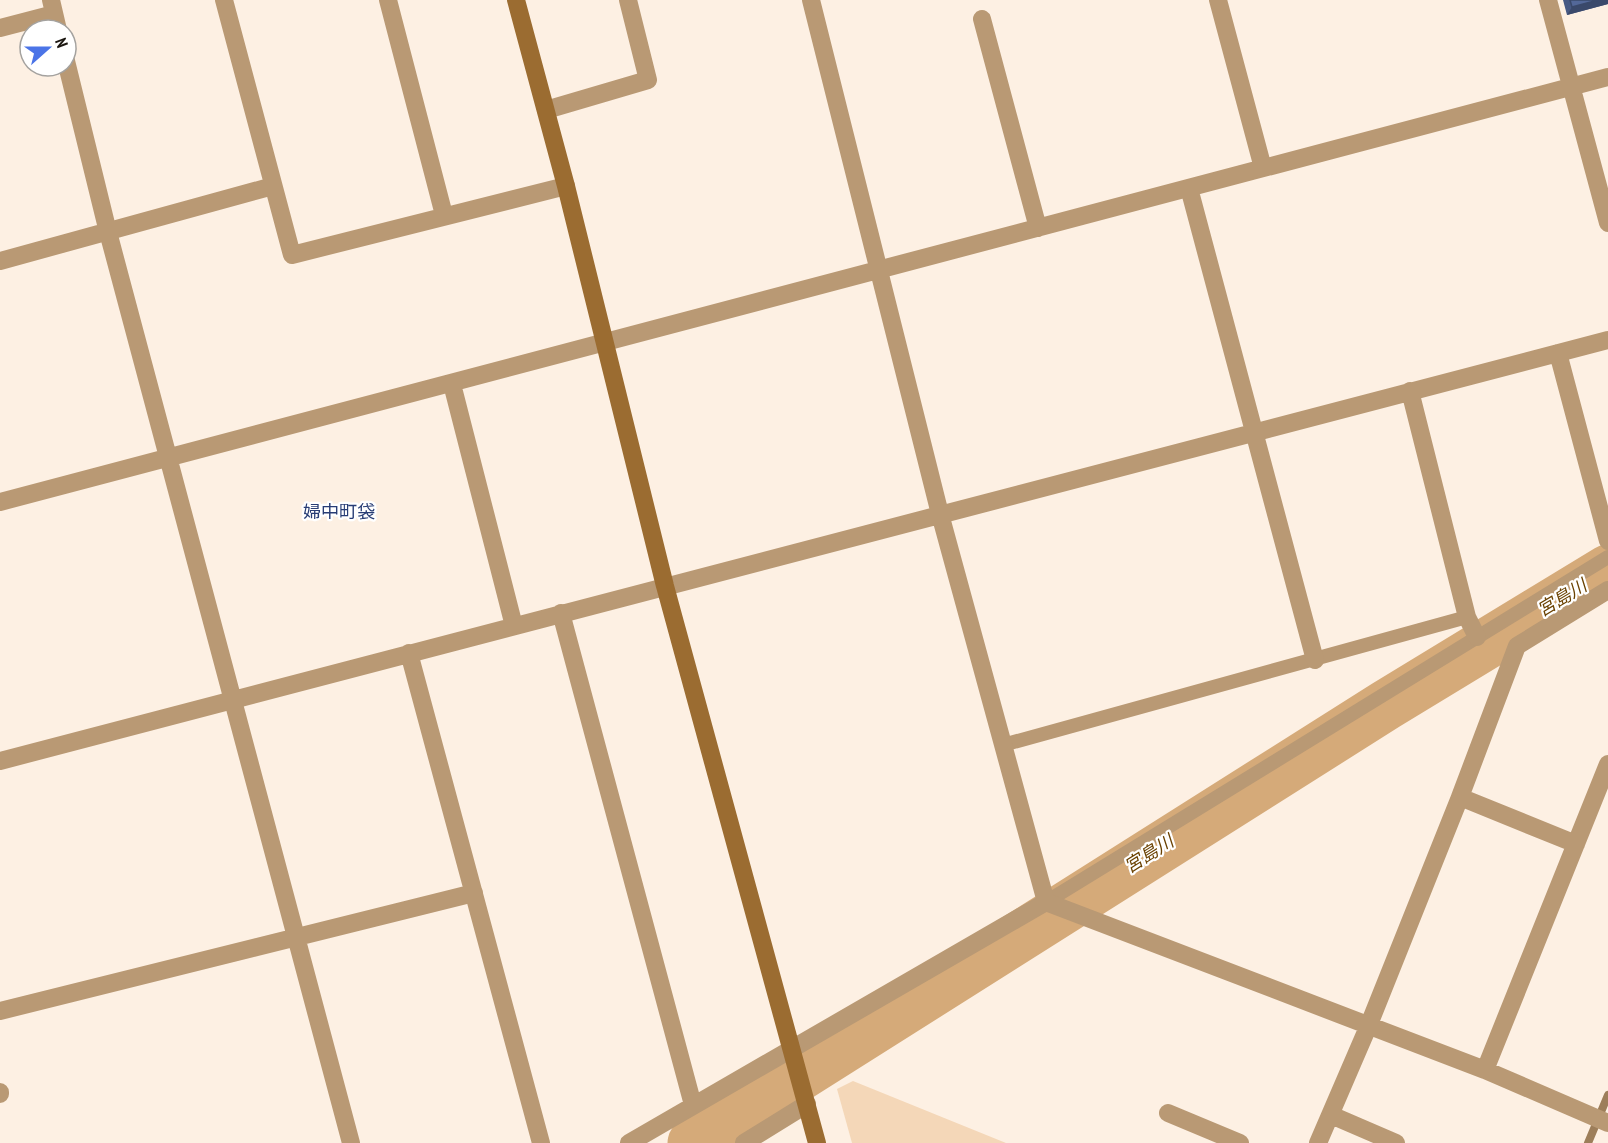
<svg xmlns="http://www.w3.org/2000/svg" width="1608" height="1143" viewBox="0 0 1608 1143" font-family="'PT Sans Narrow','Noto Sans JP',sans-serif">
	<rect width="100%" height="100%" fill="#fdf0e3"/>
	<path fill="#f4d7b8" d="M853,1081L1006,1143H852L837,1089Z"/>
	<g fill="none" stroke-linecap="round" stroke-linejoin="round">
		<path stroke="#9d7e5a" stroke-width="8" d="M1588,1143L1608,1095"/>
		<path stroke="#d5aa79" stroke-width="51" d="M693,1143L1386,705L1608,570"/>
		<path stroke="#b99974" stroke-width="14" d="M1003,745L1467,617
			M1046,902L1608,557"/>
		<path stroke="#b99974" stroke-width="18" d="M51,0L58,30
			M224,0L292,255L566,186
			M388,0L444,215
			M811,0L940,514L1046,902L1485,1070L1608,1123
			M1218,0L1263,168
			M1548,0L1608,223
			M982,19L1038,228
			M0,28L54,14
			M66,61L108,232L351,1143
			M546,110L648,80L628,0
			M1189,188L1315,660
			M0,261L273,186
			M1558,353L1608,541
			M452,384L514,626
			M1410,391L1467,617L1477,637
			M0,502L1608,77
			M561,613L693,1105
			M409,653L541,1143
			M0,761L1608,340
			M1576,844L1460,797L1517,646L1608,590
			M0,1011L474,893
			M1485,1070L1608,764
			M0,1092V1094
			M1168,1113L1240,1143
			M1331,1115L1396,1143
			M629,1143L1046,902
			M744,1143L807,1104
			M1318,1143L1368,1027L1460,797"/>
		<path stroke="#9b6c31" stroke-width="18" d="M516,0L566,186L665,586L817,1143"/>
	</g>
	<path fill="#475984" d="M1563,0H1608V4L1567,15Z"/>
	<path fill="#3a496b" d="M1598,0H1608V4L1567,15L1572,7Z"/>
	<path fill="#536899" stroke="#3a496b" stroke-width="1.5" d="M1570,0H1598L1572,7Z"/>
	<g text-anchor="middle" stroke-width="4.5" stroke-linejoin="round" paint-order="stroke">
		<g font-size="18" fill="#283d75" stroke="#fff">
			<text x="339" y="518">婦中町袋</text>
		</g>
		<g font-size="18" font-style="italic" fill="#6a4100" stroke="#fff">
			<text transform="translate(1562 598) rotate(-31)" y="6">宮島川</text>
			<text transform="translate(1149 854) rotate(-32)" y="6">宮島川</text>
		</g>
	</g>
	<g transform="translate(48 48) rotate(69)"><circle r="28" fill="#ffffff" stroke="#a4a29f" stroke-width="1.5"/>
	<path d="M0-4.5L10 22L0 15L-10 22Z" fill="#4b74e7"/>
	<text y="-9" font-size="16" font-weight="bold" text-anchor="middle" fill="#1b1610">N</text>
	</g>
</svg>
